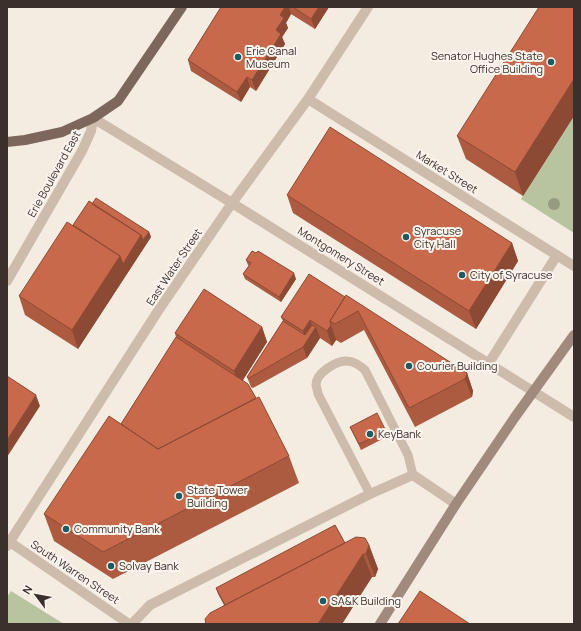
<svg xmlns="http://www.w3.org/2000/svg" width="581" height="631" viewBox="0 0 581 631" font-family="Manrope,sans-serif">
	<rect width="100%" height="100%" fill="#f4ebe1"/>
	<path fill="#b8c4a0" d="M574,116V233L521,199Z
		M11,591L64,624H7V597Z"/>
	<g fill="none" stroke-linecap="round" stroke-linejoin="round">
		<path stroke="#cdbbac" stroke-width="9" d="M370,494L318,394C318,391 316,387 316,385C316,373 336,361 346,361C354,361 359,365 365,370L408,455L413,475"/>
		<path stroke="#cdbbac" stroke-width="10" d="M308,99L574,266
			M7,281L82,151L91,131L93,118L232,203L574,417
			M489,363L557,255
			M7,540L129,624
			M7,546L158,311L232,203L308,99L368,7
			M132,624L150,605L370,494L413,475L456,504"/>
		<path stroke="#a18a7d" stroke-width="10" d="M380,624L456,504L515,417L574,335"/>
		<path stroke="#7d675c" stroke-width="10" d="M7,142L25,140L62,132L93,118L118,101L182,7"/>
	</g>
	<circle fill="#969b7f" cx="554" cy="204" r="6"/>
	<path fill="#ac5a40" d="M221,7H329L315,29L291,14L286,23L288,28L282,37L285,44L256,91L250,87L241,102L191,71L188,60Z
		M574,7V116L523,196L466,159L457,136Z
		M287,195L512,243L518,261L476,329L293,213Z
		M92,204L149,232L151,237L78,349L25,315L19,296L73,225Z
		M246,260L296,279L281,302L245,279L243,274L249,266L248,265Z
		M345,297L467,373L473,391L472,397L415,427L364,330L341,343L336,340L332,346L320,338L307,358L253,388L251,387L247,377L283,321L281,317Z
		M262,327L267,342L243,380L289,456L299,483L113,579L54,541L44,514L121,424L176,337L175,333Z
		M350,427L386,431L388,436L361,450Z
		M345,543L369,545L378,569L375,577H372L342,624H206L224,605L218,594L216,588Z"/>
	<path fill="#8c4a34" d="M285,7H289L291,14L286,23L288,28L282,37L285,44L256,91L252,80L276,30L280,15Z
		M319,7H329L315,29L311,19Z
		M247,77L250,87L241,102L237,92Z
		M574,79V116L523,196L515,172Z
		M149,232L151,237L78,349L72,330L120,256L141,235Z
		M512,243L518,261L476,329L469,311Z
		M294,273L296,279L281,302L279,297Z
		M310,320L314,330L316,327L320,338L307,358L303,347L307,341L303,331Z
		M331,325L336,340L332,346L327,331Z
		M262,327L267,342L239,386L234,371Z
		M467,373L473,391L472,397L465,379Z
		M36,395L40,406L7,457V440Z
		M369,545L378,569L375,577L366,554Z
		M363,554L372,577L342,624H318Z"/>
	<path fill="#c8694b" stroke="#8c4a34" d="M221,7H285L280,15L284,18L276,30L281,34L252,80L247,77L237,92L188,60Z
		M293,7H319L311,19Z
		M539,7H574V79L515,172L457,136Z
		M330,127L512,243L469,311L287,195Z
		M96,198L149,232L143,240L141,235L92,204Z
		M89,201L141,235L123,264L120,256L73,225Z
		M67,222L120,256L72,330L19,296Z
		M252,251L256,253L258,251L294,273L279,297L243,274L251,263L246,260Z
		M309,274L345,297L330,321L331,325L327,331L310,320L303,331L281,317Z
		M204,289L262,327L234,371L175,333Z
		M346,295L467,373L465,379L409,408L358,311L335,324L330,321Z
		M283,321L305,335L312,325L316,327L303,347L249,378L247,377Z
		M176,337L248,384L256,398L158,449L121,424Z
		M7,376L36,395L7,440Z
		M259,397L289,456L103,552L44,514L109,416L158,449Z
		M377,413L386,431L359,444L350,427Z
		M335,525L345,543L225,605L216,588Z
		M356,537L365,538L369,545L366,554H363L318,624H206L205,619L210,613Z
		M420,591L470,624H398Z"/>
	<g fill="#1f5a5e" stroke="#fbf5ee" stroke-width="1.5">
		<circle cx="238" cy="57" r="4"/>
		<circle cx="551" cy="62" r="4"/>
		<circle cx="406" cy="237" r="4"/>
		<circle cx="462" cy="275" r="4"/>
		<circle cx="409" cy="366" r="4"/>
		<circle cx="370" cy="434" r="4"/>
		<circle cx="179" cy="496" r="4"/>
		<circle cx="66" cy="529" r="4"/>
		<circle cx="111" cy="566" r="4"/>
		<circle cx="323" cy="601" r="4"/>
	</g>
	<g text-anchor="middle" stroke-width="4" stroke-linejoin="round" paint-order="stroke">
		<g font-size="11" fill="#3b302b" stroke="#fbf5ee" text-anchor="start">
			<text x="246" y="55">Erie Canal<tspan x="246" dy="13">Museum</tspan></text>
			<text x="543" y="60" text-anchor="end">Senator Hughes State<tspan x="543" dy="13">Office Building</tspan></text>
			<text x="414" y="235">Syracuse<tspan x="414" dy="13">City Hall</tspan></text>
			<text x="470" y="279">City of Syracuse</text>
			<text x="417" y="370">Courier Building</text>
			<text x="378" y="438">KeyBank</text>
			<text x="187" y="494">State Tower<tspan x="187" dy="13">Building</tspan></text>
			<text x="74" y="533">Community Bank</text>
			<text x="119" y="570">Solvay Bank</text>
			<text x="331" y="605">SA&amp;K Building</text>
		</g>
		<g font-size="11" fill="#3b302b" stroke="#fbf5ee">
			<text transform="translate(447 172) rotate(32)" y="4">Market Street</text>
			<text transform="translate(54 174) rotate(-61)" y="4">Erie Boulevard East</text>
			<text transform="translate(341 256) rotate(32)" y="4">Montgomery Street</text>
			<text transform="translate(174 267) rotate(-56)" y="4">East Water Street</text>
			<text transform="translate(75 572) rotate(34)" y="4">South Warren Street</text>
		</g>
	</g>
	<rect width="581" height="631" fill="none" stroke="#3b302b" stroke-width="16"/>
	<g transform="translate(36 595) rotate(302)" stroke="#fbf5ee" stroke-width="3" paint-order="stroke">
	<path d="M0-3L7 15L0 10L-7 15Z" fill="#3b302b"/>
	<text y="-6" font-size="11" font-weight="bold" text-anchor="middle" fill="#3b302b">N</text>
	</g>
</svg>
